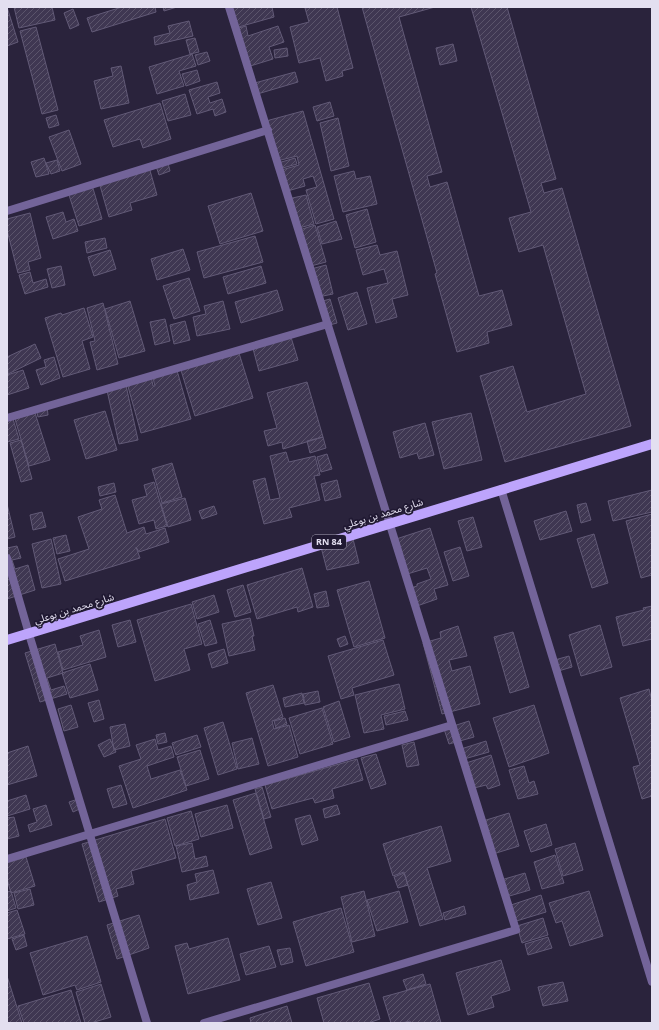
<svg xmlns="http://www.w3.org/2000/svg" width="659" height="1030" viewBox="0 0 659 1030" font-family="'Noto Sans','Noto Sans Arabic',sans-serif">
	<defs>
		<pattern id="building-hatch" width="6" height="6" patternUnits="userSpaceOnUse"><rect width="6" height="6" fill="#3f3752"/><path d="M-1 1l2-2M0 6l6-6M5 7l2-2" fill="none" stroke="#5b546b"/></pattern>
	</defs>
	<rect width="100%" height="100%" fill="#2a233c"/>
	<path fill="url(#building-hatch)" stroke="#625a77" d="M7,7L18,42L7,46Z
		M14,7H52L55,20L19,28Z
		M122,7H155L156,12L92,32L87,18Z
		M163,7H177L164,11Z
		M229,7H272L274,17L235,28Z
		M311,7H337L353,68L342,71L343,76L326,81L320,58L299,63L290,27L309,22L305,8Z
		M362,7H435L399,17L442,172L427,176L430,187L447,182L479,296L502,290L512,325L487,332L489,343L457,352L435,274L437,273Z
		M471,7H507L556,179L541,183L544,193L562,188L631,426L505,462L480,376L513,366L527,412L586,394L543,245L519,252L509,218L531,212Z
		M73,9L79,25L70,29L64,13Z
		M189,21L193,36L155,45L154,37L170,33L168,26Z
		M246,26L248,36L278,26L284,42L269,47L273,59L247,67L235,29Z
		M36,27L58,110L42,114L20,31Z
		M195,38L199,52L190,54L186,40Z
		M453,44L457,61L440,65L436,48Z
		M287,48L288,56L275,58L274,50Z
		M207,52L210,61L198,65L195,55Z
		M192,54L196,66L179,71L184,86L157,94L149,67Z
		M121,66L129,103L101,109L94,81L113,76L111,68Z
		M197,70L200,81L186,86L182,74Z
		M295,72L298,82L254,95L251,84Z
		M217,82L220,93L208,97L210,103L222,99L226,112L215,116L213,109L197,114L189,90Z
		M185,94L191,115L168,121L162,101Z
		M330,102L334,116L317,121L313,107Z
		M160,103L171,139L143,148L140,139L113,147L104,120Z
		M303,111L334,219L316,224L306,190L317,187L313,176L303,179L305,186L284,192L278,171L299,165L297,156L277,161L266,121Z
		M56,115L59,125L49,128L46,118Z
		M338,118L349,166L331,171L320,123Z
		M69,130L81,164L62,171L49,137Z
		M44,158L49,174L36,177L31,162Z
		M295,158L297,164L279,169L278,163Z
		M57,160L60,171L51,174L46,163Z
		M168,163L170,171L159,175L156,166Z
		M149,167L157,195L130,203L132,210L109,217L99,182Z
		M354,171L356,179L370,176L377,204L343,212L334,176Z
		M92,185L102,219L79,226L68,192Z
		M251,193L263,231L220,244L208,206Z
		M306,195L314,224L295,229L288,199Z
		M367,209L376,242L355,248L346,215Z
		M63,212L66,222L74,219L78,231L53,239L46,217Z
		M30,213L41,258L28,262L30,270L18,273L7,230V219Z
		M336,221L342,239L322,244L317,227Z
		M315,225L326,262L307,267L296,231Z
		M255,236L263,262L204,278L197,252Z
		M105,238L107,248L87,253L85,242Z
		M377,245L380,255L397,251L408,295L392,299L397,317L376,323L367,288L388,283L384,269L363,275L356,250Z
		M183,249L190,270L157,280L151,259Z
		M110,250L116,269L94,276L88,257Z
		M326,265L333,294L318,297L311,269Z
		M61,266L65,285L52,288L47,269Z
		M261,266L266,283L228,294L223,277Z
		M30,272L33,283L46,279L48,287L25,294L19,275Z
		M189,278L200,311L174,319L163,286Z
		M277,290L283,310L241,323L235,302Z
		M357,292L367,324L348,330L338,298Z
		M330,299L337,323L326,326L319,302Z
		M130,301L145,351L119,358L105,309Z
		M223,301L230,329L197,336L193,317L206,314L204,306Z
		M103,303L118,364L97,370L90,342L95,341L87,308Z
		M84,308L93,337L82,341L90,369L63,377L45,318L61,313L62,315Z
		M165,319L170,341L155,345L150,322Z
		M185,321L190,340L174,344L170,325Z
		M290,334L298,360L259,371L252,345Z
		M35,344L41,358L8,374L7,357Z
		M238,350L253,398L195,416L180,367Z
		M54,357L60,378L41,385L36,370L46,367L44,360Z
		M176,367L191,419L141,433L127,383L151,376L153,386H155L152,374Z
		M23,370L29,388L7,395V375Z
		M125,381L138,440L119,444L106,386Z
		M307,382L323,437L283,449L282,442L268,446L264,431L277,428L267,393Z
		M47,406L48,415L38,417L36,408Z
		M105,411L117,450L86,459L74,420Z
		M35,413L50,460L29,466L15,419Z
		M471,413L482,460L444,469L432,422Z
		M13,419L19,439L7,442V421Z
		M425,423L434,455L419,459L417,453L400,458L393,432Z
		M323,437L326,448L310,453L307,441Z
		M21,440L32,479L21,482L10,443Z
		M286,452L289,462L315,456L320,475L314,476L320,500L289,508L292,517L264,524L253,481L265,478L270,500L280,498L270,456Z
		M327,454L332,469L321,472L317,457Z
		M172,463L182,497L162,503L152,469Z
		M337,480L341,497L325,501L321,484Z
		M154,482L167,526L156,529L154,520L139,524L132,500L147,496L144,485Z
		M114,483L116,492L100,496L98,487Z
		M652,490V512L613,521L608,501Z
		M115,495L127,533L144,527L146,534L165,528L169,542L139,552L136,547L140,558L65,581L58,559L89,549L78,517L102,509L99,500Z
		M185,498L191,520L168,527L161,504Z
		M586,503L591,520L581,523L577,505Z
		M7,504L15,537L7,539Z
		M214,506L217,514L202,519L199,511Z
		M566,511L572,531L540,540L534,521Z
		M42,512L46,527L33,530L30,515Z
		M652,514V575L641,578L626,521Z
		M473,517L482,547L467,551L458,521Z
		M430,528L448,585L434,589L437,599L414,607L408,589L417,586V584L431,579L427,568L404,575L393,540Z
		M594,534L608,583L592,588L577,539Z
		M66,535L70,551L57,554L53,538Z
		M51,539L61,584L42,588L32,544Z
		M353,539L359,563L327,570L321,547Z
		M17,546L21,558L12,560L15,569L28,565L35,590L7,599V548Z
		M460,547L469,576L453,581L444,552Z
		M302,568L313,607L298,612L297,607L257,619L247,585Z
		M369,581L385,638L354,647L337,590Z
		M243,585L251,612L235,617L227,590Z
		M326,591L329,606L317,608L314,594Z
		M214,595L219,612L197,619L192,602Z
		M191,604L202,644L184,649L190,670L155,681L137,620Z
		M652,606V639L623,646L616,617L644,610L643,608Z
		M250,618L254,636H252L255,650L229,656L222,624Z
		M130,620L136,642L118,647L112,625Z
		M210,620L217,643L205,646L198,624Z
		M600,625L612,667L581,676L569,635Z
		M458,626L467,656L449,660L452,671L470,666L480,704L442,714L423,643L441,638L440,632Z
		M99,630L106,657L63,670L58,652L83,645L80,636Z
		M513,632L529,687L510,693L494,637Z
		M345,636L348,644L340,647L337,639Z
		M383,640L394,675L352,688L354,695L341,699L328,656Z
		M55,644L63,673L47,678L51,690L64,686L67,694L40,702L25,653Z
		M224,649L228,663L212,668L208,654Z
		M569,656L572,667L555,672L551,661Z
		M90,664L98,690L70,698L62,673Z
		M399,684L405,709L381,715L384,729L364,733L355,695Z
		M273,685L283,717L272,721L274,729L289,725L298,757L268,766L246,693Z
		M649,689L652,701V796L642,799L633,767L640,765L620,698Z
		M318,691L320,702L305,705L303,694Z
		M302,693L304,703L285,707L283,698Z
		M99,700L104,719L94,722L88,703Z
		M339,701L350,737L334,742L323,707Z
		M71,705L78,727L64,731L58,709Z
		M534,705L549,753L509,767L493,718Z
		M322,708L333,744L300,754L289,718Z
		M405,711L408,720L386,725L384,716Z
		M285,718L287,724L276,728L274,721Z
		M469,721L474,737L449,744L444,729Z
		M223,722L237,769L218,775L204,728Z
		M125,724L130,746L114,750L110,727Z
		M165,733L167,742L158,744L156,735Z
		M197,735L201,747L176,755L172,743Z
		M252,738L259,764L238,769L232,743Z
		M110,739L116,752L104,757L98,745Z
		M155,739L158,750L171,746L174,757L147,766L151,779L180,770L187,790L133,808L119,766L141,759L136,745Z
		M486,741L489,752L464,759L461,749Z
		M414,742L419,765L407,767L402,745Z
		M28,746L37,776L7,785V753Z
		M200,750L209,779L186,786L177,757Z
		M376,754L386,784L371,789L361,758Z
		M491,755L500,785L488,789L486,785L474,788L466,763Z
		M357,759L363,780L332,789L334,798L315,803L313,798L272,809L265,785Z
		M524,766L529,783L534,781L538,794L518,799L509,770Z
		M121,785L127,804L113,808L107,789Z
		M262,787L271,817L264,819L255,789Z
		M256,793L272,848L250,855L233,800Z
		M26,795L30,809L7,816V801Z
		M81,798L84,807L73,812L69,802Z
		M46,805L52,825L30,832L28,825L37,822L33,809Z
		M227,805L233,828L201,837L195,814Z
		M337,805L340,814L325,818L323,809Z
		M191,811L199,839L175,846L167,818Z
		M509,813L519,846L493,854L483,821Z
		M310,815L318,840L302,845L295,819Z
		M14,817L19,836L7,839V818Z
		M165,819L176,858L131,871L134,884L116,889L118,896L99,902L82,844Z
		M546,824L552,845L531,852L524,831Z
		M441,826L451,861L427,868L443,919L420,926L404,872L393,876L383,844Z
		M192,843L195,859L206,856L208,866L182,872L176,846Z
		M575,843L583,870L563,876L555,849Z
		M555,855L564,883L542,889L534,862Z
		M26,857L35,886L11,893L7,879V863Z
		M213,870L219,893L190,900L187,885L197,882L195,874Z
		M404,873L408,885L398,888L394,877Z
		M525,873L530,890L506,897L501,880Z
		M271,882L282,918L258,925L247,889Z
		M30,889L34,905L18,909L14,893Z
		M11,891L16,908L7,911V892Z
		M364,891L375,936L352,942L341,897Z
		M399,891L408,922L377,931L367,900Z
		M589,891L603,936L570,946L562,921L556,923L549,903Z
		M541,895L546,912L513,922L508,906Z
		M464,906L466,914L445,920L443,913Z
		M341,908L354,952L306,966L293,922Z
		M17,910L25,934L7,939V913Z
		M139,915L149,948L117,959L107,925Z
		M543,918L548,935L522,943L517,926Z
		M24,935L27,946L16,950L12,939Z
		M87,936L101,982L77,990L75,985L43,995L30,953Z
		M548,937L552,948L528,955L525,944Z
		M228,938L240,980L188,994L175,946L187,943L189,949Z
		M269,946L276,967L246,975L240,954Z
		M290,948L293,962L281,965L277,950Z
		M501,960L510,990L491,996L494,1007L468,1015L456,973Z
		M423,974L426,984L407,990L403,980Z
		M7,976L22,1023H7Z
		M563,982L568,1001L543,1006L538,987Z
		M369,983L380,1019L368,1023H324L317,998Z
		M101,984L111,1017L91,1023H85L76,992Z
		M430,984L441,1023H411L410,1021L402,1023H391L383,997Z
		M71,990L81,1023H24L18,1006Z
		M287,1006L292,1023H251L250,1018Z"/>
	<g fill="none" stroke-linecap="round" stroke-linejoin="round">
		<path stroke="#736499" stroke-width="8" d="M7,211L268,130
			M7,418L328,324
			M501,489L652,982
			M7,558L29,634L147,1023
			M7,859L452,725
			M204,1023L516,930L229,7"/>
		<path stroke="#bda4fc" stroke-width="10" d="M7,640L652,444"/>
	</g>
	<g text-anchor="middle" stroke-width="3.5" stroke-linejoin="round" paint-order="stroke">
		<rect fill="#201932" stroke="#a8a4b7" stroke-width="1" x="312" y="535" width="34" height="14" rx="3"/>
		<g font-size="9" font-weight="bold" fill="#e3dff0">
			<text x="329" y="545">RN 84</text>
		</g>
		<g font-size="10" fill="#e3dff0" stroke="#201932">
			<text transform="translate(383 513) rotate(-17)" y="4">شارع محمد بن بوعلي</text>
			<text transform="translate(74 608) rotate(-17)" y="4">شارع محمد بن بوعلي</text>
		</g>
	</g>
	<rect width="659" height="1030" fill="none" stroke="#e3dff0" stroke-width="16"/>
</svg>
